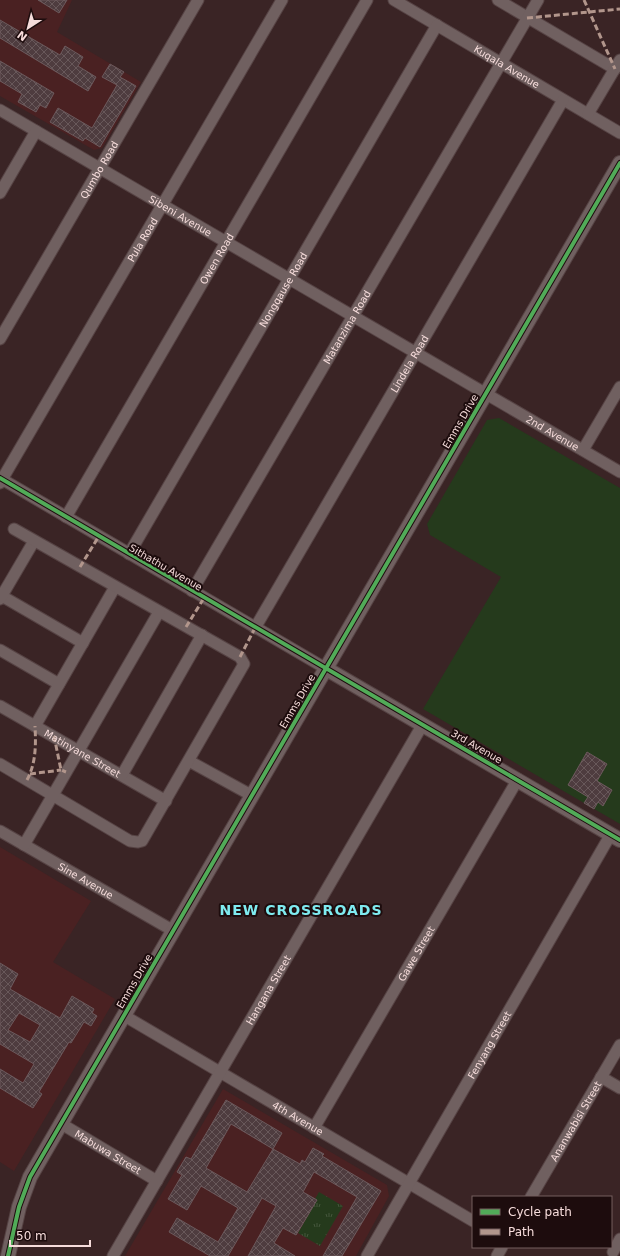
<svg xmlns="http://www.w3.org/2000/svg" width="620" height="1256" viewBox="0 0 620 1256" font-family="'DejaVu Sans',sans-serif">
	<defs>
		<pattern id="park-tufts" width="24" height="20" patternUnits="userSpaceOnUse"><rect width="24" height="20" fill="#253a1c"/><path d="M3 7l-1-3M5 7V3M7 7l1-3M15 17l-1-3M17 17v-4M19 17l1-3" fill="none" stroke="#45563c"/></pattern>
		<pattern id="building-cross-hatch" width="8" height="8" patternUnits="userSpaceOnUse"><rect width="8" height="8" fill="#4e3c3f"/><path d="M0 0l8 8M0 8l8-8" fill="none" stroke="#68585a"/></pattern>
	</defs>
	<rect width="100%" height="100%" fill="#3a2425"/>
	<path fill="#4a2122" d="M0,0H72L57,32L141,82L102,148L94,150L0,96Z
		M0,847L91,901L53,962L115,999L14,1171L0,1162Z
		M223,1089L387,1185L389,1196L356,1256H125Z"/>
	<path fill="#253a1c" d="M499,418L620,488V824L423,709L501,577L430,535L427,524L487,420Z"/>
	<path fill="url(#park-tufts)" d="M319,1192L343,1206L320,1246L298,1233L317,1200L315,1199Z"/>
	<path fill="url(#building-cross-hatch)" stroke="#6c595c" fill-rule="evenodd" d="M38,0H67L59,13Z
		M0,20L60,55L65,46L83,57L78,66L96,77L88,91L0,38Z
		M0,61L54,93L46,108L40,105L36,112L18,102L22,94L0,81Z
		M110,64L124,72L120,77L136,86L100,147L85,138L83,141L50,122L58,108L92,128L117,85L102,77Z
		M587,752L607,764L597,781L612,790L603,806L598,802L594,809L584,803L588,797L568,785Z
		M0,963L18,974L10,989L60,1018L72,996L94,1009L92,1013L97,1016L91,1026L84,1022L71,1043L69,1042L39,1092L42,1094L33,1108L0,1088V1069L23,1083L34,1064L0,1044ZM19,1013L40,1025L30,1042L8,1030Z
		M226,1100L282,1133L273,1149L300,1164L302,1160L305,1162L313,1148L324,1154L322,1156L381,1191L342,1256H323L357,1197L314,1172L303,1192L317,1200L296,1235L283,1228L274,1243L295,1256H248L276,1206L262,1198L228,1256H210L169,1232L177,1218L218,1242L238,1208L201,1186L187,1210L168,1199L182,1175L177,1172L186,1157L191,1159ZM231,1124L273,1149L247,1192L206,1168Z"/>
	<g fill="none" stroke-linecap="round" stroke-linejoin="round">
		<g stroke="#564344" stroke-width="13">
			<g id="minor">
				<path id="s1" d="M394,0L620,133"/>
				<path d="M498,0L615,69"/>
				<path id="s2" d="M0,110L620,472"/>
				<path d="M588,114L620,60"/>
				<path d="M0,193L36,131"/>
				<path id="s3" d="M0,339L198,0"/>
				<path d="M583,450L620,387"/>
				<path d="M0,478L325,668"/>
				<path id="s4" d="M0,483L282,0"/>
				<path id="s5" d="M66,517L367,0"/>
				<path id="s6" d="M129,554L437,25"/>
				<path id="s7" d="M192,591L538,0"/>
				<path d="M0,595L83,643"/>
				<path d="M0,599L34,541"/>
				<path id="s8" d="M255,628L563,100"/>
				<path d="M0,650L59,684"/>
				<path id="s9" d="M0,706L166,801"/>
				<path d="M35,726L115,587"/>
				<path d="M189,761L251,795"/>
				<path d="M0,764L130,841L138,842L142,841L244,664L240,657L14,529"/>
				<path d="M122,775L202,635"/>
				<path id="s10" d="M0,831L172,930"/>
				<path d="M24,845L159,612"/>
				<path id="s11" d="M123,1015L473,1221"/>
				<path d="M601,1077L620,1088"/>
				<path id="s12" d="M60,1123L157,1181"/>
				<path id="s13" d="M314,1128L518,779"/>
				<path id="s14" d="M531,1197L620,1045"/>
				<path d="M613,1252L620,1239"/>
				<path id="s15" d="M113,1256L423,724"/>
				<path id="s16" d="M367,1256L611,834"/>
				<path d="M497,1256L502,1247"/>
			</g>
		</g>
		<g stroke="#564344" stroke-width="16">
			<path id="tertiary" d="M325,668L620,840
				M8,1256L19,1207L30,1177L620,163"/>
		</g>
		<use href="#minor" stroke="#706060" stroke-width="11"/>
		<use href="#tertiary" stroke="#706060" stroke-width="14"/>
		<path stroke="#b2968c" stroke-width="3" stroke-dasharray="6 3" stroke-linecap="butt" d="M584,0L615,69
			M527,18L620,9
			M80,567L99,536
			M186,627L204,598
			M240,657L255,628
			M54,736L61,770L66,772
			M30,774L61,770
			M27,780C36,763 36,745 35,726"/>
		<g stroke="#1d0c0d" stroke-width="6">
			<path id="cycleway" d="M0,478L620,840
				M8,1256L19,1207L30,1177L620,163"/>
		</g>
		<use href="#cycleway" stroke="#51ab58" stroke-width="4"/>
	</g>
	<g text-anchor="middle" stroke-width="4" stroke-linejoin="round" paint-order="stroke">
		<g font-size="10" fill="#f6dcdb" stroke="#1d0c0d">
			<text dy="4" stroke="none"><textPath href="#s1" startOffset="131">Kuqala Avenue</textPath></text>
			<text dy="4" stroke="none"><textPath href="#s3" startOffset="196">Qumbo Road</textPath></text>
			<text dy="4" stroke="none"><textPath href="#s2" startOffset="209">Sibeni Avenue</textPath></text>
			<text dy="4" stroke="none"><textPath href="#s4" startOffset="282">Pula Road</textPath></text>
			<text dy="4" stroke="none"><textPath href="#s5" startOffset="299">Owen Road</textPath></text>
			<text dy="4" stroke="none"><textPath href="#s6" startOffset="306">Nongqause Road</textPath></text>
			<text dy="4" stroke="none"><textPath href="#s7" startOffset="306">Matanzima Road</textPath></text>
			<text dy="4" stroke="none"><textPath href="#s8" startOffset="306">Lindela Road</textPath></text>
			<text transform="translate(460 421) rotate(-60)" y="4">Emms Drive</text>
			<text dy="4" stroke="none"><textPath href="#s2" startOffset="640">2nd Avenue</textPath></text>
			<text transform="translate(166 567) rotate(30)" y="4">Sithathu Avenue</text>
			<text transform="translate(297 701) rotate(-60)" y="4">Emms Drive</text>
			<text transform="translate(477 746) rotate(30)" y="4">3rd Avenue</text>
			<text dy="4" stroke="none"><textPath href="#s9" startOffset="95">Matinyane Street</textPath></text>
			<text dy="4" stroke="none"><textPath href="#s10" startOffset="99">Sine Avenue</textPath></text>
			<text dy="4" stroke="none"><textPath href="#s13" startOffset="202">Gawe Street</textPath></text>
			<text transform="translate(134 981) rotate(-60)" y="4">Emms Drive</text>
			<text dy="4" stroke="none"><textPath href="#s15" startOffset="308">Hangana Street</textPath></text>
			<text dy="4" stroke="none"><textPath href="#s16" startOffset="244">Fenyang Street</textPath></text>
			<text dy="4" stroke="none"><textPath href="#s11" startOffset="203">4th Avenue</textPath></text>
			<text dy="4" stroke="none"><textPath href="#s14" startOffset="88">Ananwabisi Street</textPath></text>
			<text dy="4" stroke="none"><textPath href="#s12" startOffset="56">Mabuwa Street</textPath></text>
		</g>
		<g font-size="14" font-weight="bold" letter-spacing="1" fill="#7febf0" stroke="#1d0c0d">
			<text x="301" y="915">NEW CROSSROADS</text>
		</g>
	</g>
	<rect x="472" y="1196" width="140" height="52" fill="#1d0c0d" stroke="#745f5f"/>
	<rect x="480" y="1209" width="20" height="6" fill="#51ab58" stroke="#745f5f"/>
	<text x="508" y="1216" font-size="12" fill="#f6dcdb">Cycle path</text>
	<rect x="480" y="1229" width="20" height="6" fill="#b2968c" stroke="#745f5f"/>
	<text x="508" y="1236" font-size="12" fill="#f6dcdb">Path</text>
	<g transform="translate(28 28) rotate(216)" stroke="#1d0c0d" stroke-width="3" paint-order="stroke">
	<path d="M0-3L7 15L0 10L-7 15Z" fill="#f6dcdb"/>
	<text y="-6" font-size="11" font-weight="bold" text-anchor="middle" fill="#f6dcdb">N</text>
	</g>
	<path d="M10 1240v6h80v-6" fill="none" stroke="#f6dcdb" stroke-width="2"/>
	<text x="16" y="1240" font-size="12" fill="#f6dcdb" stroke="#1d0c0d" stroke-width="3" paint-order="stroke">50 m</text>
</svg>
